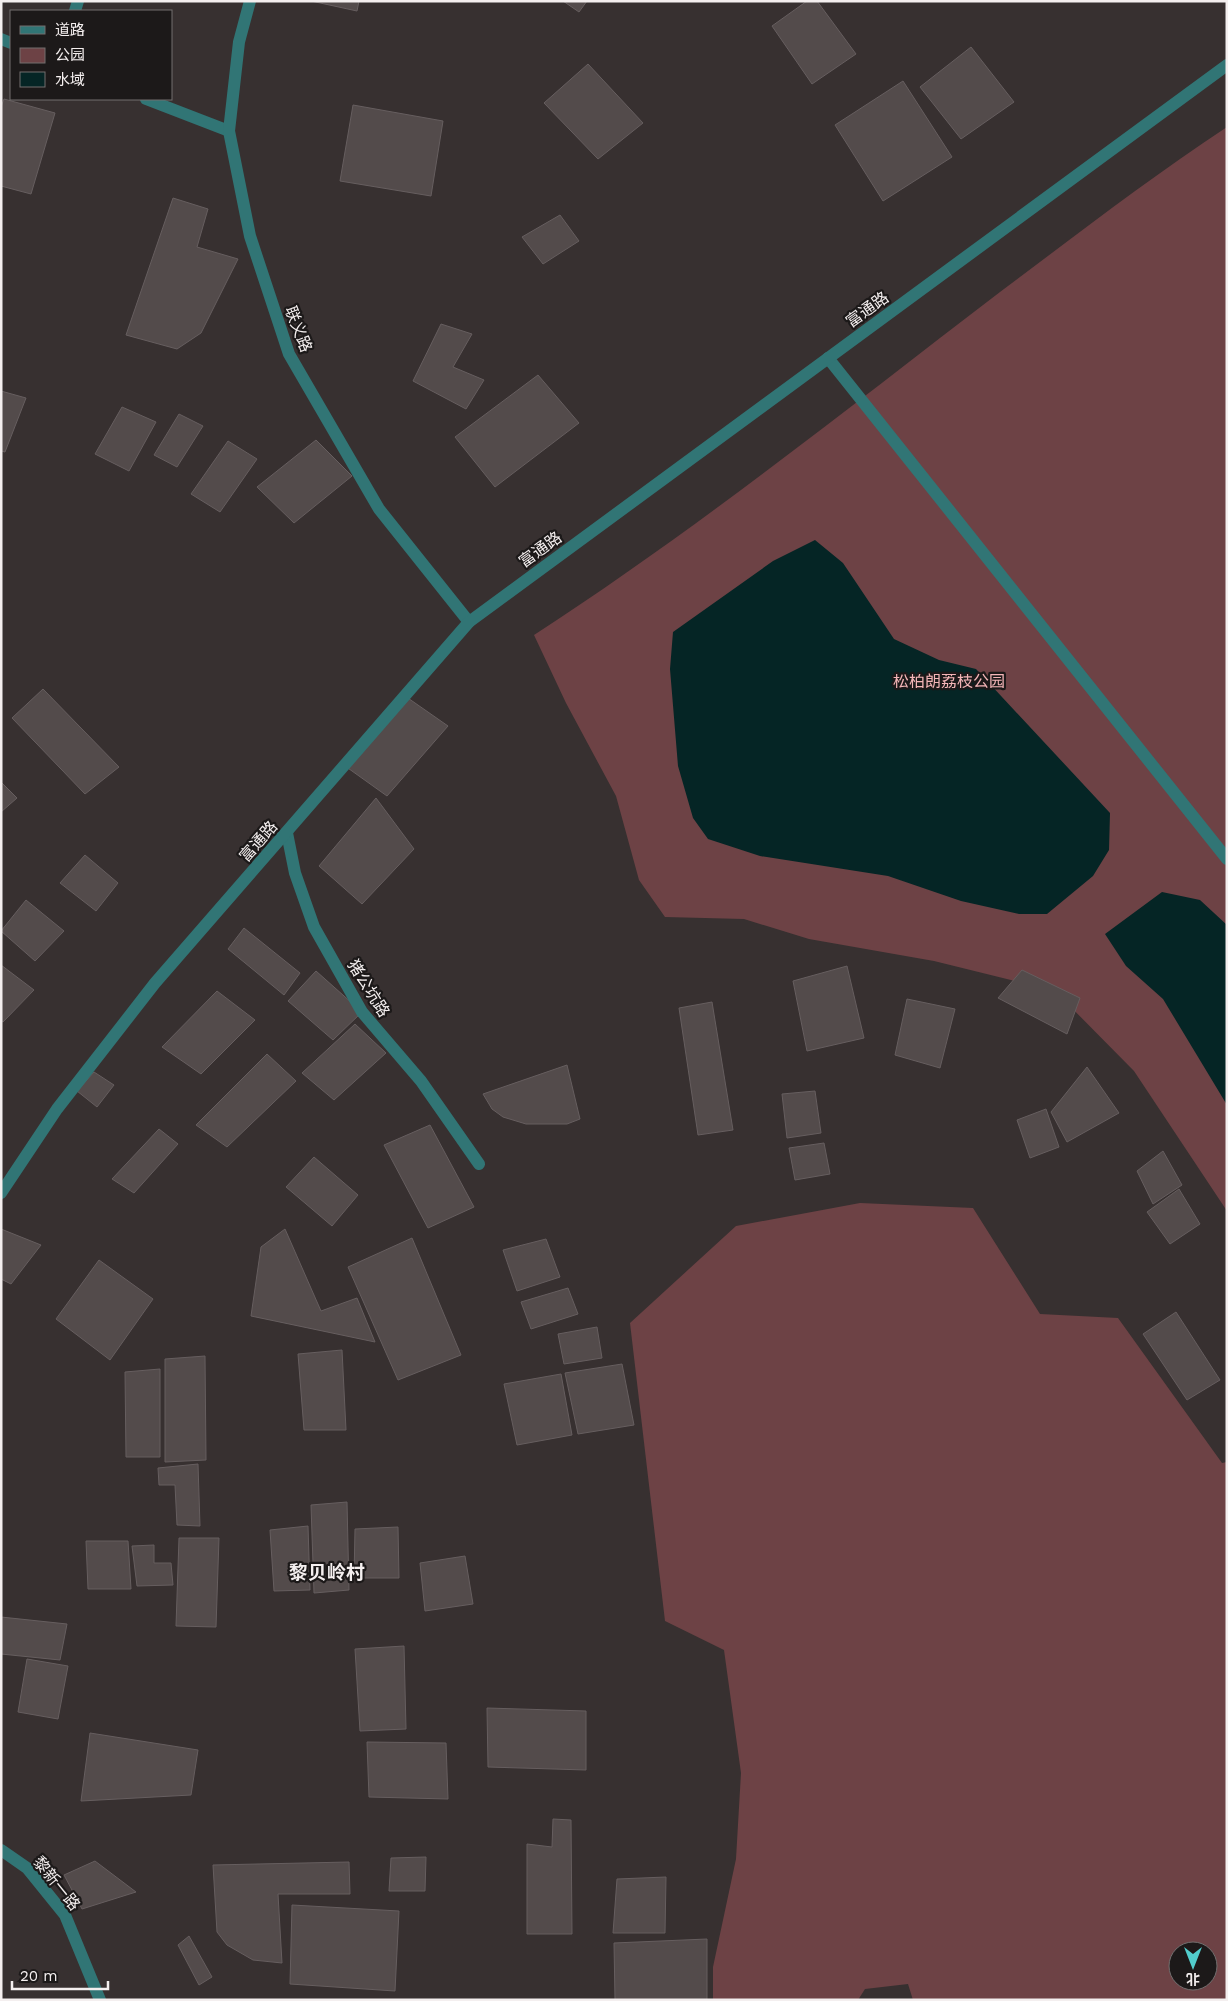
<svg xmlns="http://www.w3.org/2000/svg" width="1228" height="2001" viewBox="0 0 1228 2001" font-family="'Work Sans','Noto Sans SC',sans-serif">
	<rect width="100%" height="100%" fill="#373030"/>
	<path fill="#6d4245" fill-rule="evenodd" d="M1227,127V1211L1134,1071L1055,991L934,961L809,939L744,919L665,917L639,880L616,796L566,703L534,635C696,530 847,409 1000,292C1075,236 1148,179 1227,127Z
		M860,1203L973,1208L1040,1314L1118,1318L1222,1463L1227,1462V2000H913L908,1984L865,1989L858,2000H713V1967L736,1859L741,1773L724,1650L665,1621L630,1323L736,1226ZM1178,1951H1208V1981H1178Z"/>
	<path fill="#052525" d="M815,540L843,563L894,639L939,660L976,669L1110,813L1109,850L1093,876L1047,914H1019L961,901L888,876L760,856L708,839L693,818L678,766L670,669L673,632L773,561Z
		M1162,892L1200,900L1227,925V1105L1163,999L1126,966L1105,934Z"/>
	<path fill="#534b4b" stroke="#665e5f" d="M311,1H359L357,11Z
		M563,1H587L579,12Z
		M807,1H817L856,54L812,84L772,26Z
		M971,47L1014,102L961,139L920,87Z
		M588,64L643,123L598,159L544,103Z
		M903,81L952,157L883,201L835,125Z
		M4,99L55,113L31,194L1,186V107Z
		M353,105L443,121L431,196L340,181Z
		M173,198L208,209L197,247L238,259L201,333L177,349L126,335Z
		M560,215L579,241L543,264L522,237Z
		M441,324L472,334L453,367L484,380L466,409L413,381Z
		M538,375L579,423L495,487L455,437Z
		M1,391L26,398L5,452L1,451Z
		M122,407L156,422L129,471L95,454Z
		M179,414L203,426L177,467L154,455Z
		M316,440L352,476L294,523L257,487Z
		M228,441L257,459L220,512L191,494Z
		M43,689L119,767L85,794L12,718Z
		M405,696L448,726L387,796L345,766Z
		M1,782L17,798L1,812Z
		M376,798L414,849L362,904L319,866Z
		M85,855L118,883L96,911L60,883Z
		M26,900L64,931L35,961L1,931Z
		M244,928L300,973L284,995L228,949Z
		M1,965L34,990L3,1022L1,1021Z
		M847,966L864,1038L807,1051L793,981Z
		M1022,970L1080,998L1067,1034L998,998Z
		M316,971L362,1012L333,1040L288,1001Z
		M217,991L255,1020L201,1074L162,1047Z
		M907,999L955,1009L940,1068L895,1055Z
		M712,1002L733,1130L698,1135L679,1008Z
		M355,1024L386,1053L334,1100L302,1073Z
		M267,1054L296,1081L227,1147L196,1125Z
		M567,1065L580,1119L567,1124H526L503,1117L492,1109L483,1094Z
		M1087,1067L1119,1113L1067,1142L1051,1112Z
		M94,1072L114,1085L97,1107L77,1091Z
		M815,1091L821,1133L787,1138L782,1094Z
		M1046,1109L1059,1147L1030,1158L1017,1120Z
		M430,1125L474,1207L428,1228L384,1145Z
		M159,1129L178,1144L134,1193L112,1179Z
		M824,1143L830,1174L795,1180L789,1148Z
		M1163,1151L1182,1185L1153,1204L1137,1171Z
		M314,1157L358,1195L332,1226L286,1187Z
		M1179,1189L1200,1224L1170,1244L1147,1212Z
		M1,1229L41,1245L11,1284L1,1279Z
		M285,1229L321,1311L357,1298L375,1342L251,1316L261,1247Z
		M412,1238L461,1355L398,1380L348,1267Z
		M546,1239L560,1277L517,1291L503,1250Z
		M99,1260L153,1299L110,1360L56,1319Z
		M568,1288L578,1314L531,1329L521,1302Z
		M1176,1312L1220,1380L1187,1400L1143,1334Z
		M597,1327L602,1358L564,1364L558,1334Z
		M342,1350L346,1430H304L298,1354Z
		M205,1356L206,1460L165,1462V1359Z
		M622,1364L634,1425L578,1434L565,1373Z
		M160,1369V1457H126L125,1372Z
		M561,1374L572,1435L517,1445L504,1384Z
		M198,1464L200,1526L177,1525L175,1485H159L158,1468Z
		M347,1502L349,1590L314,1593L311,1505Z
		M308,1526L310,1590L274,1591L270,1530Z
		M398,1527L399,1578H354L355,1529Z
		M179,1538H219L216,1627L176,1626Z
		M86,1541H128L131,1589H88Z
		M154,1545V1563H171L173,1585L137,1586L132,1546Z
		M465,1556L473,1604L425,1611L420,1563Z
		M1,1617L67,1624L60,1660L1,1654Z
		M404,1646L406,1729L360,1731L355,1649Z
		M27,1659L68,1666L58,1719L18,1712Z
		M487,1708L586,1711V1770L488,1767Z
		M90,1733L198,1750L191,1795L81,1801Z
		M367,1742L446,1743L448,1799L369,1797Z
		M553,1819L571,1820L572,1934H527V1844L552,1847Z
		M426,1857L425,1891H389L391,1858Z
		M95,1861L136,1892L82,1909L64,1875Z
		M349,1862L350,1894H278L282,1963L253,1960L227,1945L217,1932L213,1865Z
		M666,1877L665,1933H613L617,1879Z
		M292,1905L399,1911L395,1991L290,1984Z
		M189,1936L212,1977L199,1985L178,1945Z
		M707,1939V2000H615L614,1943Z"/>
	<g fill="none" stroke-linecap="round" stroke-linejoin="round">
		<path stroke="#317575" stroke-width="12" d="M75,11L78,1
			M1,39L11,43
			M146,99L229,131
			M287,833L295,873L314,927L362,1012L421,1081L479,1164
			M1,1850L27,1868L65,1915L100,2000"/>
		<path stroke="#317575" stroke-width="12" d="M250,1L239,42L229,131L250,236L289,354L379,509L469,622
			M828,358L1227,859"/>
		<path stroke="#317575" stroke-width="12" d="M1,1193L57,1109L155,983L469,622L1227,65"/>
	</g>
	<g text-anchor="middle" stroke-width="4.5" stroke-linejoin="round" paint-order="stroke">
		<g font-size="16" fill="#f4efef" stroke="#1c1919">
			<text transform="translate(867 309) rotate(-36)" y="6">富通路</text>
			<text transform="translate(299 329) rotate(69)" y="6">联义路</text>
			<text transform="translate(540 549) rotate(-36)" y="6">富通路</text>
			<text transform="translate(258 841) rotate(-49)" y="6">富通路</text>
			<text transform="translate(369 988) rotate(58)" y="6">猪公坑路</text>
			<text transform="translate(57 1883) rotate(51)" y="6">黎新一路</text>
		</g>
		<g font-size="16" fill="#f3b5b7" stroke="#1c1919">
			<text x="949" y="687">松柏朗荔枝公园</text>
		</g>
		<g font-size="19" font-weight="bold" fill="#f4efef" stroke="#1c1919">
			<text x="327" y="1579">黎贝岭村</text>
		</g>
	</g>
	<rect width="1228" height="2001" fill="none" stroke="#f4efef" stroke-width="5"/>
	<rect x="10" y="10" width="162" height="90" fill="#1c1919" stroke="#726f6f"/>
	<rect x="20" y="26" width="25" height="8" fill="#317575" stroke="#726f6f"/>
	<text x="55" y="35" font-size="15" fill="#f4efef">道路</text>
	<rect x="20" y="48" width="25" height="15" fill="#6d4245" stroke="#726f6f"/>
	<text x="55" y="60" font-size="15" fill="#f4efef">公园</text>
	<rect x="20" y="72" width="25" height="15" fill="#052525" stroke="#726f6f"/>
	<text x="55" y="85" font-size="15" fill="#f4efef">水域</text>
	<g transform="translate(1193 1966) rotate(180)"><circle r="24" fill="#1c1919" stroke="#726f6f"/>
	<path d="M0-4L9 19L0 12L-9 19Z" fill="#52cdcc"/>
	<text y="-8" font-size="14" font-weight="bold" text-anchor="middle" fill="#f4efef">北</text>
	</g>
	<path d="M12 1981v8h96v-8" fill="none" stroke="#f4efef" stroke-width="2.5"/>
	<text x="20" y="1981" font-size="15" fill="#f4efef" stroke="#1c1919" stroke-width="4" paint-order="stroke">20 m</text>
</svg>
